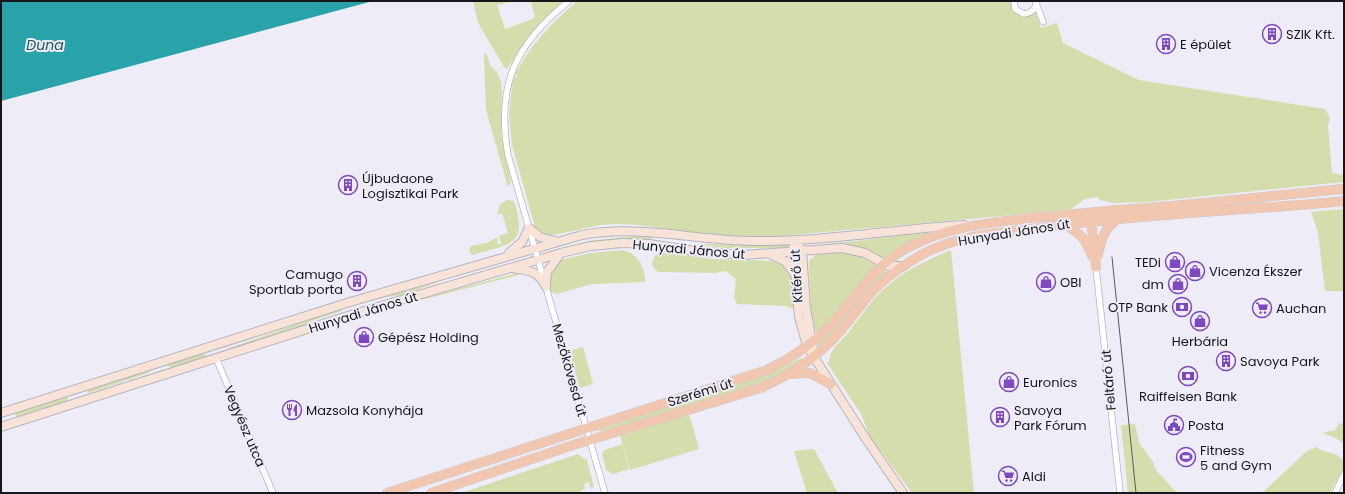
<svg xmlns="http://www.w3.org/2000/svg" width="1345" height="494" viewBox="0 0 1345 494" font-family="Poppins,sans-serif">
	<rect width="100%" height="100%" fill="#eeedf7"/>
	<path fill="#d5ddac" d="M473,1H515L497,5L505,29L535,18L531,1H564L531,34L507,69L504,67L478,23Z
		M577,1H1011C1009,15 1025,20 1035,12L1041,28L1057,23L1063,43L1139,80L1325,109L1330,118L1328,125L1332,173L1344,175V182L1148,202L1113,203L1100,200L1097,197L1085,199L1071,209L1055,211L781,236C753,238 726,237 698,233C671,230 644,224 616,224C592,224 571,233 547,236L535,227L512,145L509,116L511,94L514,77H517V75L515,74C531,44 552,23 577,1Z
		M486,52L491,67L497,72L501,82L502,91L501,134L511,183L508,187L486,110L484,55Z
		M507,200L514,201C529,247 509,244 472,255L469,250L471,246L486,243L498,237L497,244H501L499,236L508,233L502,213L497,215L500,204Z
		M1344,209V298L1343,291H1325L1318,232L1311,212Z
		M931,232L884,259L867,249L850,245L804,247Z
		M644,235L654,236L650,240L626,239L595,241L549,251L588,241Z
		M659,240L694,244L784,245L792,248H726Z
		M622,250C637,252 646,268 645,282L592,284L556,294L550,291L549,274L560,260L590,253Z
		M951,250L974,493H912L870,437L861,414L827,363L829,362C830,348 840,343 848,333C857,322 865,309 874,299C894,276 923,261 951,250Z
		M662,252L712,259L779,261C797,269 793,293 794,309L785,306L737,304L734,298L736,279L726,271L715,273L658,272L653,267C651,260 654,254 662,252Z
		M835,253C849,252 866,255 876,265C855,286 840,311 819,331H816L811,317L809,262C814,252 825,253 835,253Z
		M523,256L449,278L403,295L386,297L359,304Z
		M883,270L887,272L842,325L819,346L818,342L858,296Z
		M518,273L519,275L515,276L421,300L423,298Z
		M341,309L342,311L314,320L296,329L229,350V348C266,336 303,321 341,309Z
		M583,347L593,384L580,388L569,351Z
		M200,354H205L207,357L173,368L165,365Z
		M801,358L804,359C792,367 780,374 767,380C748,388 607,434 596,431L662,408L766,375Z
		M151,370L148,373L89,393L87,392L90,389Z
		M65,397L68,398L67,402L18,418L15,415L17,412Z
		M689,414L699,449L630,470L620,436Z
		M1344,420V444L1334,437L1322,433L1335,430L1339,423L1342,424Z
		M1135,424L1139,443L1153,462L1156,470L1177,493H1128L1121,425Z
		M622,444L629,469L613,474L606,470L602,454L604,450Z
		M1316,447C1325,454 1336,451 1343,460V468L1330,493H1262L1307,451Z
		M814,449L838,493H807L794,451Z
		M578,454L587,460L594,487L590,488L589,482L584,484L585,489L581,490L582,493H461Z"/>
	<path fill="#29a2aa" d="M1,1H373L1,101Z"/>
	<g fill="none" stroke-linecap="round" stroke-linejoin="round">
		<g stroke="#b5b4be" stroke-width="7">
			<path id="street" d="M569,1C514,45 496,86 508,155L605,493
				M1014,1L1015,9L1024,14C1031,13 1037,9 1036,1
				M1036,3L1043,22
				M1096,267L1120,493
				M216,358L273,493
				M1335,493L1344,474"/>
		</g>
		<g stroke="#b5b4be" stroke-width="10">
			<path id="secondary" d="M796,240L802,251L806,308L813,347
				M793,248L799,317L807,346L866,439L903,493
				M509,253L522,242L529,228L540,237L555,241
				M772,255L785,261L794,273
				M512,268C530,271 537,270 546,287
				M546,285L547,272L561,253
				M1,413L350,302L582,235C640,224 697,241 755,241C823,242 896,229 964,225
				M1,427L354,314L561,253L591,246L622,243L649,244L695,251L743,255L842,248L865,253L888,266H904"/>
		</g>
		<g stroke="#cccccd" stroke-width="10">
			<path id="primary" d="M1088,217L1092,229L1096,267
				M1064,224C1081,234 1085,238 1092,256
				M1098,255C1101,240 1104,228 1118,219
				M790,374L810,373L831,384
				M387,493L767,370C790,359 811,345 829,327C856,298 872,266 909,247C951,225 995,222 1041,217C1076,214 1110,210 1145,208C1212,203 1278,195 1344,189
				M431,493L570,446L763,387C787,376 810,362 829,343C845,329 856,310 870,294C884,278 902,266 921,255C957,235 998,233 1038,228C1140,214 1242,211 1344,201"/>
		</g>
		<use href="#street" stroke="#fff" stroke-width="5.5"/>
		<use href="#secondary" stroke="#f8e3d8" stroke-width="8"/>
		<use href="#primary" stroke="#f1c7b2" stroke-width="9"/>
		<path stroke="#5b5b61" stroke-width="1" d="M1112,257L1136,493"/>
	</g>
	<defs>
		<g id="building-ring" transform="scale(1)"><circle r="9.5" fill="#eeedf7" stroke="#7e48bf" stroke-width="1.5"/><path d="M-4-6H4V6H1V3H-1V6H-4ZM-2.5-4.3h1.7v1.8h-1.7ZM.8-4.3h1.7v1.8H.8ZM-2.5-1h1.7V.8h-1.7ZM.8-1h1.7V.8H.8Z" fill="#7e48bf"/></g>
		<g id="shop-ring" transform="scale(1)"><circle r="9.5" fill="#eeedf7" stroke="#7e48bf" stroke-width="1.5"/><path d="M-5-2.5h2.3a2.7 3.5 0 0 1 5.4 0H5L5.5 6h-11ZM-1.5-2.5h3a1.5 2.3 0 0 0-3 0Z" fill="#7e48bf"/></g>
		<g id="bank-ring" transform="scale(1)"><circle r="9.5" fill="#eeedf7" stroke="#7e48bf" stroke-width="1.5"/><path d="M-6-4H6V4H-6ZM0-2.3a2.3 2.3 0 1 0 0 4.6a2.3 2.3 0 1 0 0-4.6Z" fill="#7e48bf"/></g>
		<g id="supermarket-ring" transform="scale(1)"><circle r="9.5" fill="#eeedf7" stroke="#7e48bf" stroke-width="1.5"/><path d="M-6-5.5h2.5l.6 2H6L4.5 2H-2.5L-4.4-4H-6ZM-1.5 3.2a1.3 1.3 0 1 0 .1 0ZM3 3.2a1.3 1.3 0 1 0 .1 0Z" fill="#7e48bf"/></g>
		<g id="restaurant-ring" transform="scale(1)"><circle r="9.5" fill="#eeedf7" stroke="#7e48bf" stroke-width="1.5"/><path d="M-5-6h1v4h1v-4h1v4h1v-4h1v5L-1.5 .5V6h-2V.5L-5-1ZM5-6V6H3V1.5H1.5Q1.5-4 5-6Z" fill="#7e48bf"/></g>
		<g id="civic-ring" transform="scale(1)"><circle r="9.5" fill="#eeedf7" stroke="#7e48bf" stroke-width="1.5"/><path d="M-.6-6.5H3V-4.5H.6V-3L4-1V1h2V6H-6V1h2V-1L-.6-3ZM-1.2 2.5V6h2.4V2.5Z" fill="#7e48bf"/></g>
		<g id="stadium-ring" transform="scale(1)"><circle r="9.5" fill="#eeedf7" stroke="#7e48bf" stroke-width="1.5"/><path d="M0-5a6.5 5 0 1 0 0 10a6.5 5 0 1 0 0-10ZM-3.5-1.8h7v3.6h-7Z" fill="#7e48bf"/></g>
	</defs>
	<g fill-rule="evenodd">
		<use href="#building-ring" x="1272" y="34"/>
		<use href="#building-ring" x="1166" y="44"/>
		<use href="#building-ring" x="348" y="185"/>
		<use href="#shop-ring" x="1175" y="262"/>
		<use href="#shop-ring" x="1195" y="271"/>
		<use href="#building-ring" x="357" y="281"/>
		<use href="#shop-ring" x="1046" y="282"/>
		<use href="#shop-ring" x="1178" y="284"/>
		<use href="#bank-ring" x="1182" y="307"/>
		<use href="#supermarket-ring" x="1262" y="308"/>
		<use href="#shop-ring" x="1200" y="321"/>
		<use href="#shop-ring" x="364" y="337"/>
		<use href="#building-ring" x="1226" y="361"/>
		<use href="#bank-ring" x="1188" y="376"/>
		<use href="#shop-ring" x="1009" y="382"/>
		<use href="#restaurant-ring" x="292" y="410"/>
		<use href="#building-ring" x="1000" y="417"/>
		<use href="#civic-ring" x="1174" y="425"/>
		<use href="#stadium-ring" x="1186" y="457"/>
		<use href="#supermarket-ring" x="1008" y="476"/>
	</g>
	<g text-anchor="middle" stroke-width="4" stroke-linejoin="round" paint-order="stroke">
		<g font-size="13" fill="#17171b" stroke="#eeedf7" text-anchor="start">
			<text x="1286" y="39">SZIK Kft.</text>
			<text x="1180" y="49">E épület</text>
			<text x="362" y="183">Újbudaone<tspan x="362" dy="15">Logisztikai Park</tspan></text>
			<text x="1161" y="267" text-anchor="end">TEDi</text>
			<text x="1209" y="276">Vicenza Ékszer</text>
			<text x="343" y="279" text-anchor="end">Camugo<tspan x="343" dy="15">Sportlab porta</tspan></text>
			<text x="1060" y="287">OBI</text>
			<text x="1164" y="289" text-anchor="end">dm</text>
			<text x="1168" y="312" text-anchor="end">OTP Bank</text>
			<text x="1276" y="313">Auchan</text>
			<text x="378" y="342">Gépész Holding</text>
			<text x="1200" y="346" text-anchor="middle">Herbária</text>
			<text x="1240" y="366">Savoya Park</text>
			<text x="1023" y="387">Euronics</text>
			<text x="1188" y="401" text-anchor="middle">Raiffeisen Bank</text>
			<text x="306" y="415">Mazsola Konyhája</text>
			<text x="1014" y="415">Savoya<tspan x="1014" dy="15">Park Fórum</tspan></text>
			<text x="1188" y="430">Posta</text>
			<text x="1200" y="455">Fitness<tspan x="1200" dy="15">5 and Gym</tspan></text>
			<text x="1022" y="481">Aldi</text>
		</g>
		<g font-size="13" fill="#17171b" stroke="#eeedf7">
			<text transform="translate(1014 232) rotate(-9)" y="5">Hunyadi János út</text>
			<text transform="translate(689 249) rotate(5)" y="5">Hunyadi János út</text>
			<text transform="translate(796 276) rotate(-93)" y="5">Kitérő út</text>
			<text transform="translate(363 312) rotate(-17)" y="5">Hunyadi János út</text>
			<text transform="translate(570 370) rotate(74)" y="5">Mezőkövesd út</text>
			<text transform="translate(1108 380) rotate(-95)" y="5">Feltáró út</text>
			<text transform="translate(700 392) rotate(-17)" y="5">Szerémi út</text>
			<text transform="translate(245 426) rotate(67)" y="5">Vegyész utca</text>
		</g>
		<g font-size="14" font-style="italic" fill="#1f5054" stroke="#eeedf7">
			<text x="45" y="50">Duna</text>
		</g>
	</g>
	<rect width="1345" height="494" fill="none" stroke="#17171b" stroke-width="4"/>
</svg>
